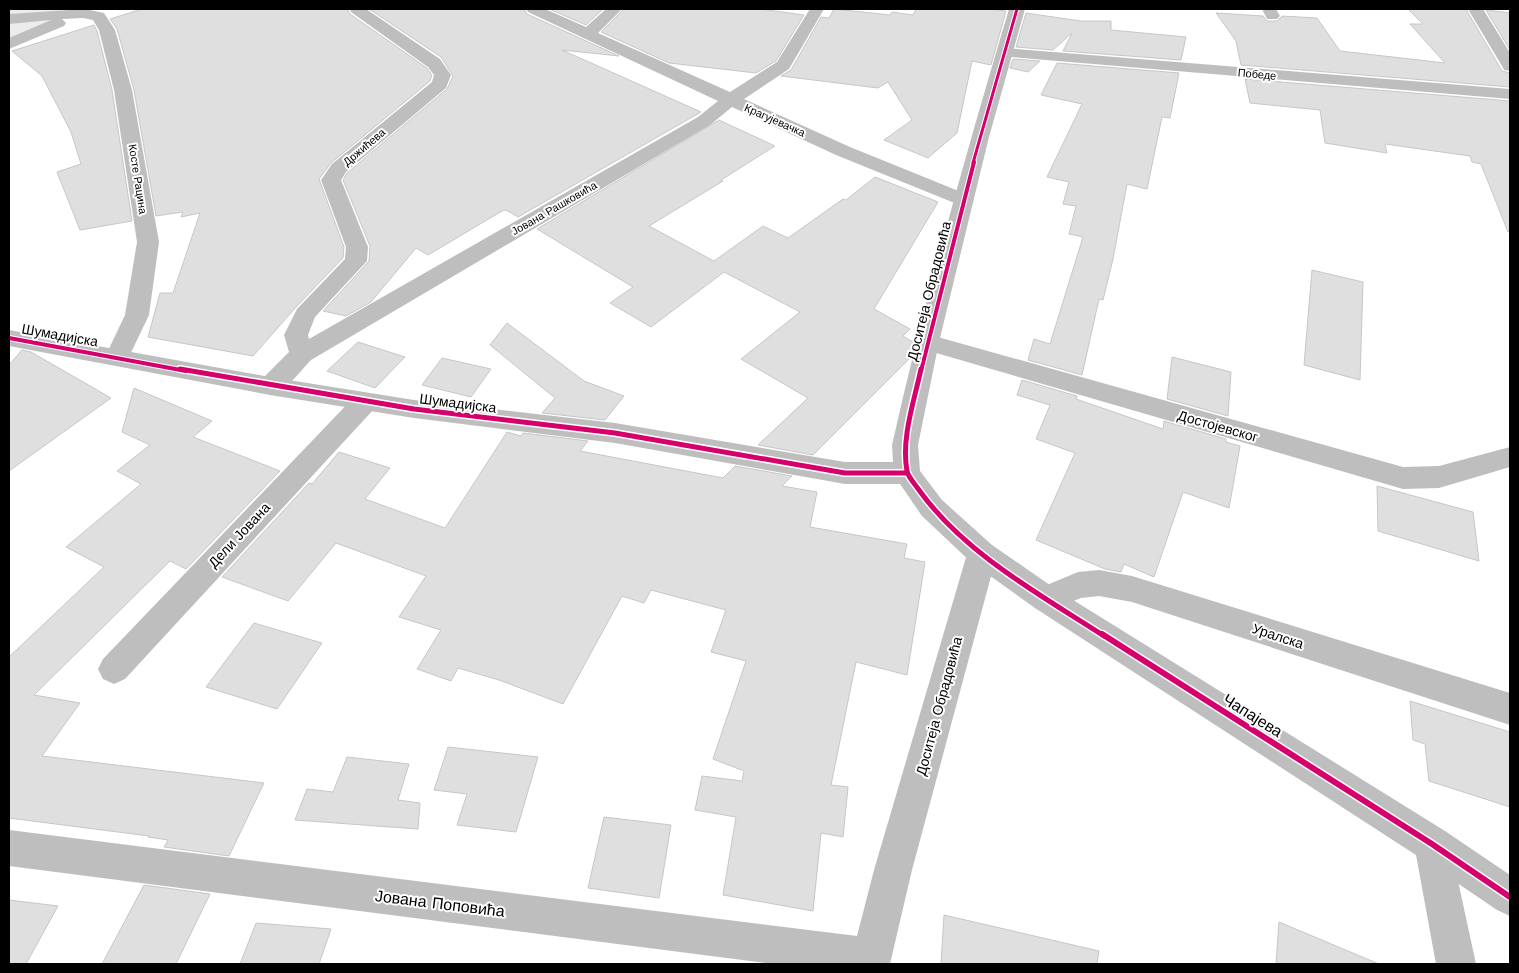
<svg xmlns="http://www.w3.org/2000/svg" width="1519" height="973" viewBox="0 0 1519 973" font-family="'Work Sans',sans-serif">
	<rect width="100%" height="100%" fill="#fff"/>
	<path fill="#ececec" d="M9,9H85L9,39Z"/>
	<path fill="#dfdfdf" stroke="#c7c7c7" d="M142,9H347L350,14L427,68L432,75L430,81L331,163L319,179L344,247L343,258L297,306L253,356L148,337L160,293H173L200,213L181,217L183,212L156,216L134,90L117,29L110,19Z
		M369,9H524L527,14L619,56L562,50L701,112L518,217L506,210L502,211L428,255L416,248L371,302L346,316L323,311L369,261L370,246L343,180L347,173L447,89L453,76L441,57Z
		M549,9H603L586,25Z
		M624,9H760L804,15L776,61L756,73L669,63L601,32Z
		M834,9L890,15L892,12L913,15L916,9H991L1006,11L991,65L972,61L957,133L928,158L884,140L912,120L888,82L878,88L781,76L791,70L821,17L829,18Z
		M1408,9H1466L1502,71L1510,73V87L1241,65L1236,41L1216,13L1263,16L1267,21H1277L1282,16L1317,18L1340,51L1445,63L1410,24H1423Z
		M1486,10L1510,13V50Z
		M1026,13L1081,21H1111V30L1186,37L1181,60L1063,51L1072,33L1053,50L1016,47Z
		M94,25L97,31L112,90L132,221L80,230L57,172L81,164L71,132L42,76L12,51Z
		M1013,59L1040,61L1028,72L1010,68Z
		M1057,63L1179,73L1170,118L1162,117L1147,189L1127,184L1113,259L1103,300L1099,299L1082,375L1028,360L1034,339L1050,344L1083,237L1069,234L1076,206L1063,204L1069,182L1047,177L1082,104L1041,95Z
		M1245,79L1510,101V231L1508,232L1481,164L1472,162L1470,156L1385,144L1387,153L1325,143L1320,110L1250,103Z
		M719,120L775,146L721,180L723,181L649,226L714,261L763,226L788,238L843,199L846,200L875,177L938,202L874,309L910,329L903,336L913,342L911,357L813,455L758,445L808,398L741,359L800,312L724,272L651,327L610,303L633,287L537,229Z
		M1312,270L1363,282L1360,380L1304,365Z
		M507,323L584,381L624,396L605,420L542,413L555,398L490,345Z
		M358,342L405,357L375,388L327,371Z
		M22,350L31,352L111,398L9,471V365Z
		M1172,357L1231,372L1228,416L1167,399Z
		M442,358L491,369L471,397L422,385Z
		M1022,380L1077,396L1076,399L1163,429L1164,421L1226,439V442L1240,446L1229,508L1183,492L1154,577L1124,564L1121,572L1105,569L1036,540L1075,453L1036,439L1050,405L1017,395Z
		M134,388L212,421L193,437L280,471L186,569L170,561L34,695L80,703L42,756L264,783L229,856L164,847L168,840L148,837L149,836L9,818V657L104,567L66,547L141,484L117,471L150,445L122,432Z
		M507,432L521,436L523,433L588,441L580,451L723,478L735,466L792,476L782,486L817,492L810,527L907,544L904,558L925,562L907,675L856,662L831,785L848,787L843,837L821,833L813,911L723,895L736,817L695,810L702,776L742,781L744,771L713,759L746,661L711,652L726,610L651,590L644,603L622,596L563,704L499,680L458,668L451,681L417,669L441,630L399,617L426,576L336,543L288,601L222,577L309,483L312,484L339,452L390,468L365,499L445,528Z
		M1377,486L1473,512L1479,561L1378,531Z
		M254,623L322,643L277,709L206,687Z
		M1410,701L1510,732V807L1429,781L1425,744L1413,740Z
		M448,747L538,757L516,832L457,825L467,794L434,790Z
		M347,757L409,764L398,800L420,803L418,829L295,820L307,789L333,792Z
		M604,817L671,825L659,898L588,888Z
		M144,885L210,894L176,964H102Z
		M9,900L58,906L26,964H9Z
		M944,915L1099,951L1097,964H941Z
		M1279,922L1379,964H1276Z
		M256,923L331,929L319,964H240Z"/>
	<g fill="none" stroke-linecap="round" stroke-linejoin="round">
		<path fill="#bebebe" fill-rule="evenodd" d="M85,9L104,13L115,30L132,90L159,242L149,315L126,363L117,365L108,363L105,357L125,315L137,242L114,90L99,30L93,20L83,18L62,19L66,23L64,26L9,49V38L51,20L9,24V14Z
			M349,9H366L440,59L451,75L446,88L346,172L341,180L368,247L367,261L315,317L308,335L309,339L698,117L718,101L528,12L526,9H545L586,27L606,9H622L598,33L730,92L777,62L810,9H824L789,69L744,99L850,147L971,196L974,200L971,204L964,206L957,204L836,155L732,107L710,125L311,360C297,374 282,399 261,392L258,386L261,380L289,352L284,335L297,309L345,259L346,247L321,180L332,164L432,82L434,75L428,67L351,12Z
			M1262,9H1276L1280,16L1277,19H1267Z
			M1468,9H1483L1510,53V71L1504,70L1502,66Z
			M1005,48L1510,89V99L999,56L997,53L999,50Z
			M927,334L1403,467L1439,466L1510,447V467L1439,488L1403,489L919,348L915,342L919,336Z
			M365,393L374,395L378,402L374,409L125,679L114,684L103,679L98,669L103,659L356,395Z
			M982,542L992,545L997,554L912,870L890,964H773L9,866V830L857,936L874,870L967,554L972,545Z
			M1099,570L1132,576L1510,693V725L1132,602L1099,596L1081,598L1046,612L1035,608L1031,599L1035,590L1078,572Z
			M1432,826L1445,831L1450,844L1476,964H1436L1414,844L1419,831Z"/>
		<path fill="#bebebe" fill-rule="evenodd" d="M1009,9H1025L989,137L939,342L918,445L920,471L942,500L992,545L1057,590L1445,831L1510,875V916L1497,910L1419,857L1035,608L972,563L922,516L900,484H845L615,443L414,418L270,395L9,346V330L270,377L414,400L615,423L845,462H893L892,445C925,298 966,153 1009,9Z"/>
		<g stroke="#fff" stroke-width="5">
			<path id="cycleway-far3" d="M973,163L1017,9"/>
		</g>
		<g stroke="#fff" stroke-width="6">
			<path id="cycleway-far2" d="M9,338L186,371
				M921,371L974,162"/>
		</g>
		<g stroke="#fff" stroke-width="8">
			<path id="cycleway-far1" d="M180,369L414,409L615,433L845,473H907
				M921,369C914,402 901,438 907,471C908,477 915,484 919,490C964,553 1039,594 1104,636"/>
		</g>
		<g stroke="#fff" stroke-width="9">
			<path id="cycleway" d="M1102,634L1432,844L1510,897"/>
		</g>
		<use href="#cycleway-far3" stroke="#d6006c" stroke-width="3"/>
		<use href="#cycleway-far2" stroke="#d6006c" stroke-width="4"/>
		<use href="#cycleway-far1" stroke="#d6006c" stroke-width="5"/>
		<use href="#cycleway" stroke="#d6006c" stroke-width="6"/>
	</g>
	<g text-anchor="middle" stroke-width="4" stroke-linejoin="round" paint-order="stroke">
		<g font-size="11" fill="#000" stroke="#fff">
			<text transform="translate(1257 74) rotate(5)" y="4">Победе</text>
			<text transform="translate(775 120) rotate(24)" y="4">Крагујевачка</text>
			<text transform="translate(364 147) rotate(-40)" y="4">Држићева</text>
			<text transform="translate(138 179) rotate(81)" y="4">Косте Рацина</text>
			<text transform="translate(554 208) rotate(-30)" y="4">Јована Рашковића</text>
		</g>
		<g font-size="14" fill="#000" stroke="#fff">
			<text transform="translate(929 291) rotate(-76)" y="5">Доситеја Обрадовића</text>
			<text transform="translate(60 335) rotate(10)" y="5">Шумадијска</text>
			<text transform="translate(458 403) rotate(7)" y="5">Шумадијска</text>
			<text transform="translate(1218 426) rotate(16)" y="5">Достојевског</text>
			<text transform="translate(239 535) rotate(-47)" y="5">Дели Јована</text>
			<text transform="translate(1278 636) rotate(18)" y="5">Уралска</text>
			<text transform="translate(939 706) rotate(-75)" y="5">Доситеја Обрадовића</text>
		</g>
		<g font-size="16" fill="#000" stroke="#fff">
			<text transform="translate(1253 715) rotate(32)" y="6">Чапајева</text>
			<text transform="translate(440 903) rotate(7)" y="6">Јована Поповића</text>
		</g>
	</g>
	<rect width="1519" height="973" fill="none" stroke="#000000" stroke-width="20"/>
</svg>
